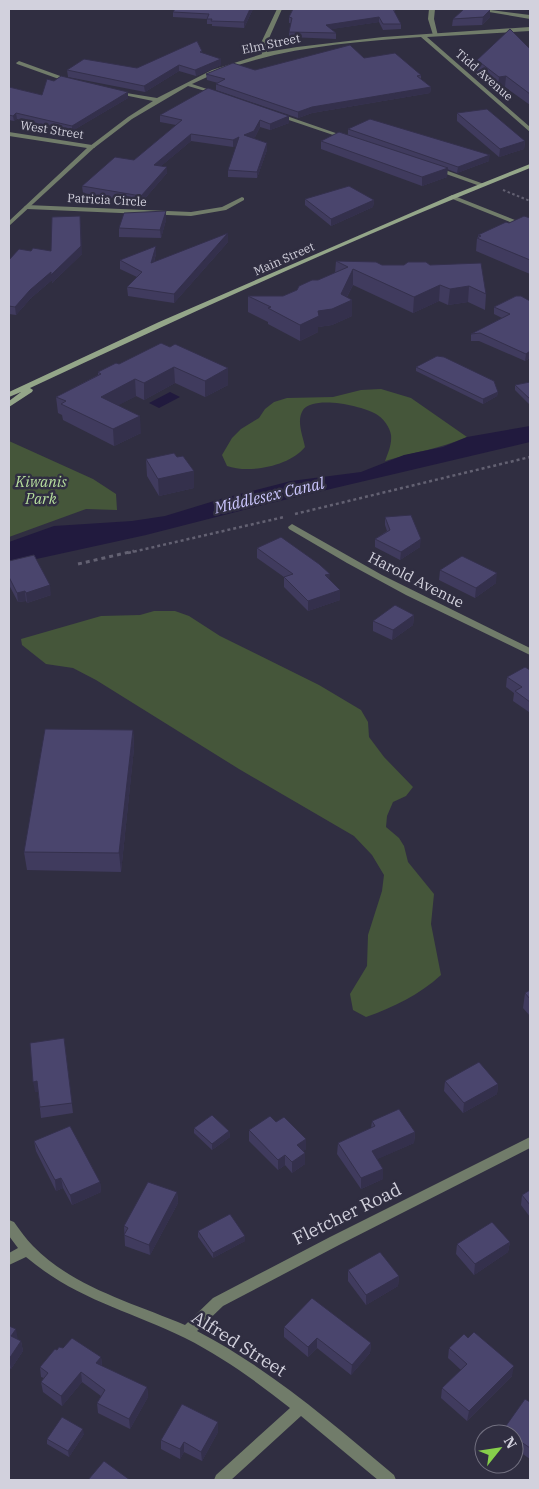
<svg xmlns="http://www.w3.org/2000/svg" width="539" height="1489" viewBox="0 0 539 1489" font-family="'IBM Plex Serif',serif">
	<rect width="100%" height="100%" fill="#302e41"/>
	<path fill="#45563a" d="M381,389L411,398L467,437C440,449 413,452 385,461C388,453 392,444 391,435C390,427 383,418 376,414C362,406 314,395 303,410C296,421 303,436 305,447C290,466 249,474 227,466L222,455L232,438L241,429L259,418L265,409L274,402L287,398L333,397L361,390Z
		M9,441L93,479L116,494L117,510L86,509L9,537Z
		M154,611H175L189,616L220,636L319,685L361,710L368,722L369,737L384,757L413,787L406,796L393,802L387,816L386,827L399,838L404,846L408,862L434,894L431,924L441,975C419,995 394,1007 366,1017L353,1010L350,994L367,966L368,935L382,891L384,875L372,855L354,836L239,769L96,680L73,668L46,664L22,645L21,639L101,616L140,615Z"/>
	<path fill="#211a3e" d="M170,392L180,397L159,408L149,403Z
		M530,426V442L267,504L146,535L9,565V542L54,526L132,521L165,516L224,498L291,481L361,472L404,455L443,447L467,437Z"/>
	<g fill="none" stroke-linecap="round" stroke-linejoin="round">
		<path stroke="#636172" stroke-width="2" stroke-dasharray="2.5 2.5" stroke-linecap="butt" d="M503,190L530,201"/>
		<path stroke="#636172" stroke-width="2.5" stroke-dasharray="3 3" stroke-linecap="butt" d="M295,514L530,457
			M128,553L284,517"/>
		<path stroke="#636172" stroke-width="3" stroke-dasharray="4 4" stroke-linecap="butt" d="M78,564L134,551"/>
		<path fill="#717c6a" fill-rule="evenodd" d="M429,9H435L434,19L438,36L433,35L428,19Z
			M452,195L530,226V230L450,198L449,197Z"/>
		<path fill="#717c6a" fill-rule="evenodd" d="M277,9H282L266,45L267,52L297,47L383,37L530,27V31L427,37L530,127V132L421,37C342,43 264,48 192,84L219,93V95L188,86L132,119L94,148H90V146L128,117L153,101L114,93V91L157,98L212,70L262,54L260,45Z
			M471,9H483L530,15V19Z
			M19,61L74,81L75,82L70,83L17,64L16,63Z
			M274,113H278L350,138L345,139L274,115Z
			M434,166L484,184L485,185L480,186L432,169V167Z
			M242,197L244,198V200L226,210L191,216L27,209L24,207L27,205L191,212L222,207Z
			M292,524L382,575L530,648V655L406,595L347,563L289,529L288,527Z
			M530,1137V1148L339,1245L223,1306L197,1331C270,1369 332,1423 394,1475L396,1480H378L301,1416L231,1480H214L216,1475L290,1408C257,1382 223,1357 185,1338C128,1310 77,1300 26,1257L9,1265V1253L18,1248L9,1236V1220L14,1222C20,1230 26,1239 33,1246C73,1287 133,1303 185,1325L213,1298L330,1237Z"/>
		<path fill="#717c6a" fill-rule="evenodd" d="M9,132L92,145L95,147L9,226V221L87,148L9,136Z"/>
		<path fill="#94a689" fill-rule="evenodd" d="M530,164V168C361,235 195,311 30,388L33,390L32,392L9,407V401L21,392L9,397V392L159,322L450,196Z"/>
	</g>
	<path fill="#403b5e" d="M175,9H253L244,28L212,26V24H207V19L173,17V12Z
		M293,9H397L394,11L401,24V29L383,30L379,22L331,29L336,33V39L289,37V32L291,23H289V17Z
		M490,17L482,25L452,26L453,19Z
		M530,49V105L505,87L498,88L476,70L477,60Z
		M202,51V53L221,65L196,76L179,71L145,92L68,77L67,70L137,68Z
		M364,58L421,75V79L431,87L430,93L312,113L298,118L216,90V84L218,83L207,80L206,74L255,70Z
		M9,87L42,95L128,98L72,131L17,119L14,121L9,120Z
		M457,113L525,141L524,149L499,157L457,121Z
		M160,115L289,116V123L270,130L260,127L255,137L253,138L267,143V150L257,178L228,177V170L237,145L233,147L191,141L161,166L167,167V173L141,203L83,193L82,186L134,160L176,125L160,122Z
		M348,129L489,161L457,173L447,169V177L422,186L321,149V141L348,135Z
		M305,199L374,200L373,207L331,226L305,205Z
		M530,218V274L476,251L477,238L478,237V235L509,223Z
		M166,220L161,238L119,237V228Z
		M228,242L174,303L128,296L127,287L137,277L120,269V260L156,254L154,262Z
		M31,251H51L82,254L52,283V280L31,298L16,315L9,314V260Z
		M336,261L382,265H430L486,294L485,310L468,302L448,305L439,301L413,313L353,285L347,297L352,300V316L332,325L318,327V332L300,341L268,324V322L248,312V296H283L335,273Z
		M516,296L530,358L525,361L479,341H471V334L502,318L494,314V307Z
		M170,347L228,368V385L205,397L175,383L144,400L136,396L118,405L141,433L114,446L63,420L62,415L58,413L56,397L98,375V372Z
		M416,367L498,392L497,396L483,404L416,371Z
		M530,382V405L515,390V385Z
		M146,459L194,488L159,496L147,476Z
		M385,517L420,547L400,560L375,547V539L387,531L385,525Z
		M257,548L330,580L340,600L308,611L284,587V577L257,558Z
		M9,561L51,595L27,603L26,601L18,602L9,585Z
		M440,570L496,583L475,598L439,580Z
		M414,615L413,625L392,640L373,631V621Z
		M530,670V711L529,712L513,701L514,693L506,687L507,677Z
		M133,730L134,748L121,872L27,870L24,852Z
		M530,990V1016L523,1008L525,993Z
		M64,1038L73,1113L41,1118L38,1092H35Z
		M445,1081L498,1084L497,1094L463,1113L444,1091Z
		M372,1121L415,1132L414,1143L377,1159L383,1169V1179L361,1189L337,1154L338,1143L371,1128Z
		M276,1122L306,1139V1149L303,1151L305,1164L292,1173L285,1165L278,1170L249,1141V1130Z
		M194,1128L229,1131L230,1137L212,1150L194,1133Z
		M34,1141L100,1182L101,1192L72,1205L63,1188L56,1191L36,1151Z
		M530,1190V1217L521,1205L522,1195Z
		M177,1192L178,1203L150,1255L125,1246L124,1226Z
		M198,1231L245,1241L213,1258L198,1237Z
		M510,1242L508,1252L474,1275L456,1254L457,1244Z
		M348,1270L399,1276L398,1286L366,1305L348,1281Z
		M9,1326L18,1340L21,1341L23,1351L11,1369L9,1367Z
		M284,1327L371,1343L370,1353L351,1375L317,1348L308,1357L284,1337Z
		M468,1338L512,1376L467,1421L441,1398L442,1388L461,1370L448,1358L449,1348Z
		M63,1348L101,1357L102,1366L147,1387L148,1397L130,1429L98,1413L97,1403L101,1396L82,1382L62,1406L43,1392L41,1382L44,1378L41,1377L40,1367L57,1350Z
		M530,1402V1459L514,1448V1434H502L503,1430Z
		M218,1432L202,1461L184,1452L180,1459L161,1449V1440Z
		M84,1434L69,1457L47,1444V1439Z"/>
	<path fill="#34304c" d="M250,9H253L244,28V22Z
		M490,10V17L482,25L483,17Z
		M379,17V22L326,30V25Z
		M221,59V65L196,76L195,70Z
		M179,65V71L145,92L144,86Z
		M506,76L505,87L498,88L499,77Z
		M431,87L430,93L312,113L298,118V112L312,107Z
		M128,92V98L72,131V126Z
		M16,113L17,119L14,121L13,116Z
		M289,116V123L270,130V124Z
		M260,120V127L255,137L244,142V135Z
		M191,134V141L154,172V165Z
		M239,137L240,144L233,147V140Z
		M525,141L524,149L499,157L500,149Z
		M267,143V150L257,178V172Z
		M490,155L489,161L457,173L458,167Z
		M167,167V173L141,203V196Z
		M448,168L447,177L422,186V177Z
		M374,200L373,207L331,226V219Z
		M166,211V220L161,238L160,230Z
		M81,223L82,254L52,283V280L31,298L16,315L15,307Z
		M228,233V242L174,303V294Z
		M156,246V254L151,272V263Z
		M353,269V285L343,304L352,300V316L332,325L318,327V332L300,341V325L341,294Z
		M440,285L439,301L413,313L414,297Z
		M469,286L468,302L448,305L450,289Z
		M530,351V358L525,361L526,354Z
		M174,367L175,383L144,400V383Z
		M228,368V385L205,397V381Z
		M135,379L136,396L102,414L101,397Z
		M498,392L497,396L483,404V399Z
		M140,416L141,433L114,446L113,429Z
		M194,471V488L159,496L158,479Z
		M421,539L420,547L400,560L401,552Z
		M497,573L496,583L475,598L476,588Z
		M330,574L329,584L325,575Z
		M50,585L51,595L27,603L26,593Z
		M340,590V600L308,611V601Z
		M25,591L26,601L18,602L17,593Z
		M414,615L413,625L392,640L393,630Z
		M133,730L134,748L121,872L119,853Z
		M37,1081L39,1092H35L33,1082Z
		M498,1084L497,1094L463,1113L464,1103Z
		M229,1131L230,1137L212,1150V1144Z
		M415,1132L414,1143L371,1162L372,1151Z
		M306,1139V1149L297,1156V1145Z
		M305,1153V1164L292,1173V1162Z
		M285,1155V1165L278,1170V1160Z
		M383,1169V1179L361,1189V1178Z
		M61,1178L63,1188L56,1191L55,1180Z
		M100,1182L101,1192L72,1205L70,1195Z
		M177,1192L178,1203L150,1255L149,1245Z
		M245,1236V1241L213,1258V1253Z
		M510,1242L508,1252L474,1275L475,1264Z
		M399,1276L398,1286L366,1305V1295Z
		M16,1329L18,1340L11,1336Z
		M317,1338V1348L308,1357V1347Z
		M21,1341L23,1351L11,1369L9,1359Z
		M371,1343L370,1353L351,1375L352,1365Z
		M101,1357L102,1367L96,1363Z
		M514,1366L512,1376L467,1421L469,1411Z
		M81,1372L82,1382L62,1406L61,1396Z
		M147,1387L148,1397L130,1429L129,1419Z
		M218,1422V1432L202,1461L201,1452Z
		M83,1429L84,1434L69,1457L68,1451Z
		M184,1442V1452L180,1459V1449Z"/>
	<path fill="#4a456d" stroke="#34304c" d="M175,9H250L244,22L211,21L212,19H207L209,14L173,12Z
		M293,9H393L401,24H383L379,17L326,25L336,33L289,32L292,18L289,17Z
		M464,9H490V10L483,17L453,19Z
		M510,29L530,49V94L506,76L499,77L477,60Z
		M197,41L202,51L200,52L221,59L195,70L179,65L144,86L67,70L84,59L137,68Z
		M350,45L364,58L395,53L421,75L417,76L431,87L312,107L298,112L216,84L225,79L206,74L233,63L255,70Z
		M61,76L128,92L72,126L16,113L13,116L9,115V87L42,95L47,79L54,81Z
		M208,88L289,116L270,124L260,120L254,131L244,135L267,143L257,172L228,170L239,137L233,140L191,134L154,165L167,167L141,196L82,186L115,157L134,160L182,120L160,115Z
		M487,109L525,141L500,149L457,113Z
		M370,119L490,155L458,167L348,129Z
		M339,132L448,168L422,177L321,141Z
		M349,186L374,200L331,219L305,199Z
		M166,211L160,230L119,228L124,213Z
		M80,216L81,246L51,275V272L30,290L15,307L9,306V260L19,249L31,251L33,248L51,251L52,217Z
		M524,216L530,218V260L477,238L481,236L478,235L506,222L509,223Z
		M228,233L174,294L127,287L142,272L120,260L156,246L151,263Z
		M336,261L376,262L382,265H404L408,262H426L430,265L481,263L486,294L469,286L450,289L440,285L414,297L353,269L341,294L352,300L332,309L318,311L319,316L300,325L268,308L271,307L248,296H283L297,290L299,286L312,280H318L348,267Z
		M516,296H521L530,301V351L526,354L480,333L471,334L510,314L494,307Z
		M161,343L170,347L175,344L228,368L205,381L174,367L144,383L135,379L101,397L140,416L113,429L61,404L66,401L56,397L101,374L98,372L116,363L119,364Z
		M437,356L444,357L494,381L498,392L483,399L416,367Z
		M530,382V399L515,385Z
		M174,453L177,457L183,456L194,471L158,479L146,459Z
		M411,515L421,539L401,552L375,539L390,530L385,517Z
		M281,537L319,564L330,574L325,575L340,590L308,601L284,577L293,574L257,548Z
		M34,555L50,585L26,593L25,591L17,593L9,577V561Z
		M462,556L497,573L476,588L440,570Z
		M395,605L414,615L393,630L373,621Z
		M525,667L530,670V702L515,691L522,687L507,677Z
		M45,729L133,730L119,853L24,852Z
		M530,990V999L525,993Z
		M64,1038L72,1103L40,1107L37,1081L33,1082L30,1043Z
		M479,1062L498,1084L464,1103L445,1081Z
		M399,1109L415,1132L372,1151L383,1169L361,1178L338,1143L375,1126L372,1121Z
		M212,1115L229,1131L212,1144L194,1128Z
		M270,1116L276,1122L284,1117L306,1139L297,1145L305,1153L292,1162L285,1155L278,1160L249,1130Z
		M70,1126L100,1182L70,1195L61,1178L55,1180L34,1141Z
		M148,1182L177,1192L149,1245L124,1235L128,1228L124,1226Z
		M530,1190V1205L522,1195Z
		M230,1214L245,1236L213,1253L198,1231Z
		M492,1222L510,1242L475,1264L457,1244Z
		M380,1252L399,1276L366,1295L348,1270Z
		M312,1298L371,1343L352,1365L317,1338L308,1347L284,1327Z
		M9,1326L16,1329L11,1336L21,1341L9,1359Z
		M474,1332L514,1366L469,1411L442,1388L467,1364L449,1348L464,1334L468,1338Z
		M72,1338L101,1357L96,1363L147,1387L129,1419L97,1403L105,1390L81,1372L61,1396L41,1382L48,1373L40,1367L55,1349L57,1350L59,1347L63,1348Z
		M525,1399L530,1402V1448L514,1437V1434H509L503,1430Z
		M182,1404L218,1422L201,1452L184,1442L180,1449L161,1440Z
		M62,1417L83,1429L68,1451L47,1439Z
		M104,1461L130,1480H88Z"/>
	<g text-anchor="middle" stroke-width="5" stroke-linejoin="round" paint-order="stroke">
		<g font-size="12" fill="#d2d1dd" stroke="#302e41">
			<text transform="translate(271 44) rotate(-12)" y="4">Elm Street</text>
			<text transform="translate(484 75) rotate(41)" y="4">Tidd Avenue</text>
			<text transform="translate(52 130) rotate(9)" y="4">West Street</text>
			<text transform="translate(107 200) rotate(3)" y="4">Patricia Circle</text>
			<text transform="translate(284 259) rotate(-24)" y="4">Main Street</text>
		</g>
		<g font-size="15" font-style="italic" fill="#b7df9e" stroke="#302e41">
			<text x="41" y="487">Kiwanis<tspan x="41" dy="17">Park</tspan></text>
		</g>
		<g font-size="15" fill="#d2d1dd" stroke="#302e41">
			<text transform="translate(416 580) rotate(27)" y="5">Harold Avenue</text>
		</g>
		<g font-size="16" font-style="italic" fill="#cbc6fe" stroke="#302e41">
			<text transform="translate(269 495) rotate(-13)" y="6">Middlesex Canal</text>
		</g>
		<g font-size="18" fill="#d2d1dd" stroke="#302e41">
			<text transform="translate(347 1214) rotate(-26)" y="6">Fletcher Road</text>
			<text transform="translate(239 1344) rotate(32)" y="6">Alfred Street</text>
		</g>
	</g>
	<rect width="539" height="1489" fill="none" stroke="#d2d1dd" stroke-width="20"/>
	<g transform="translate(499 1449) rotate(60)"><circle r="24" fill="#302e41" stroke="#716f7f"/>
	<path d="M0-4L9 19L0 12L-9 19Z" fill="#86cf4b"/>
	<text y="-8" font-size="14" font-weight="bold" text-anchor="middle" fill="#d2d1dd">N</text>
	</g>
</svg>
